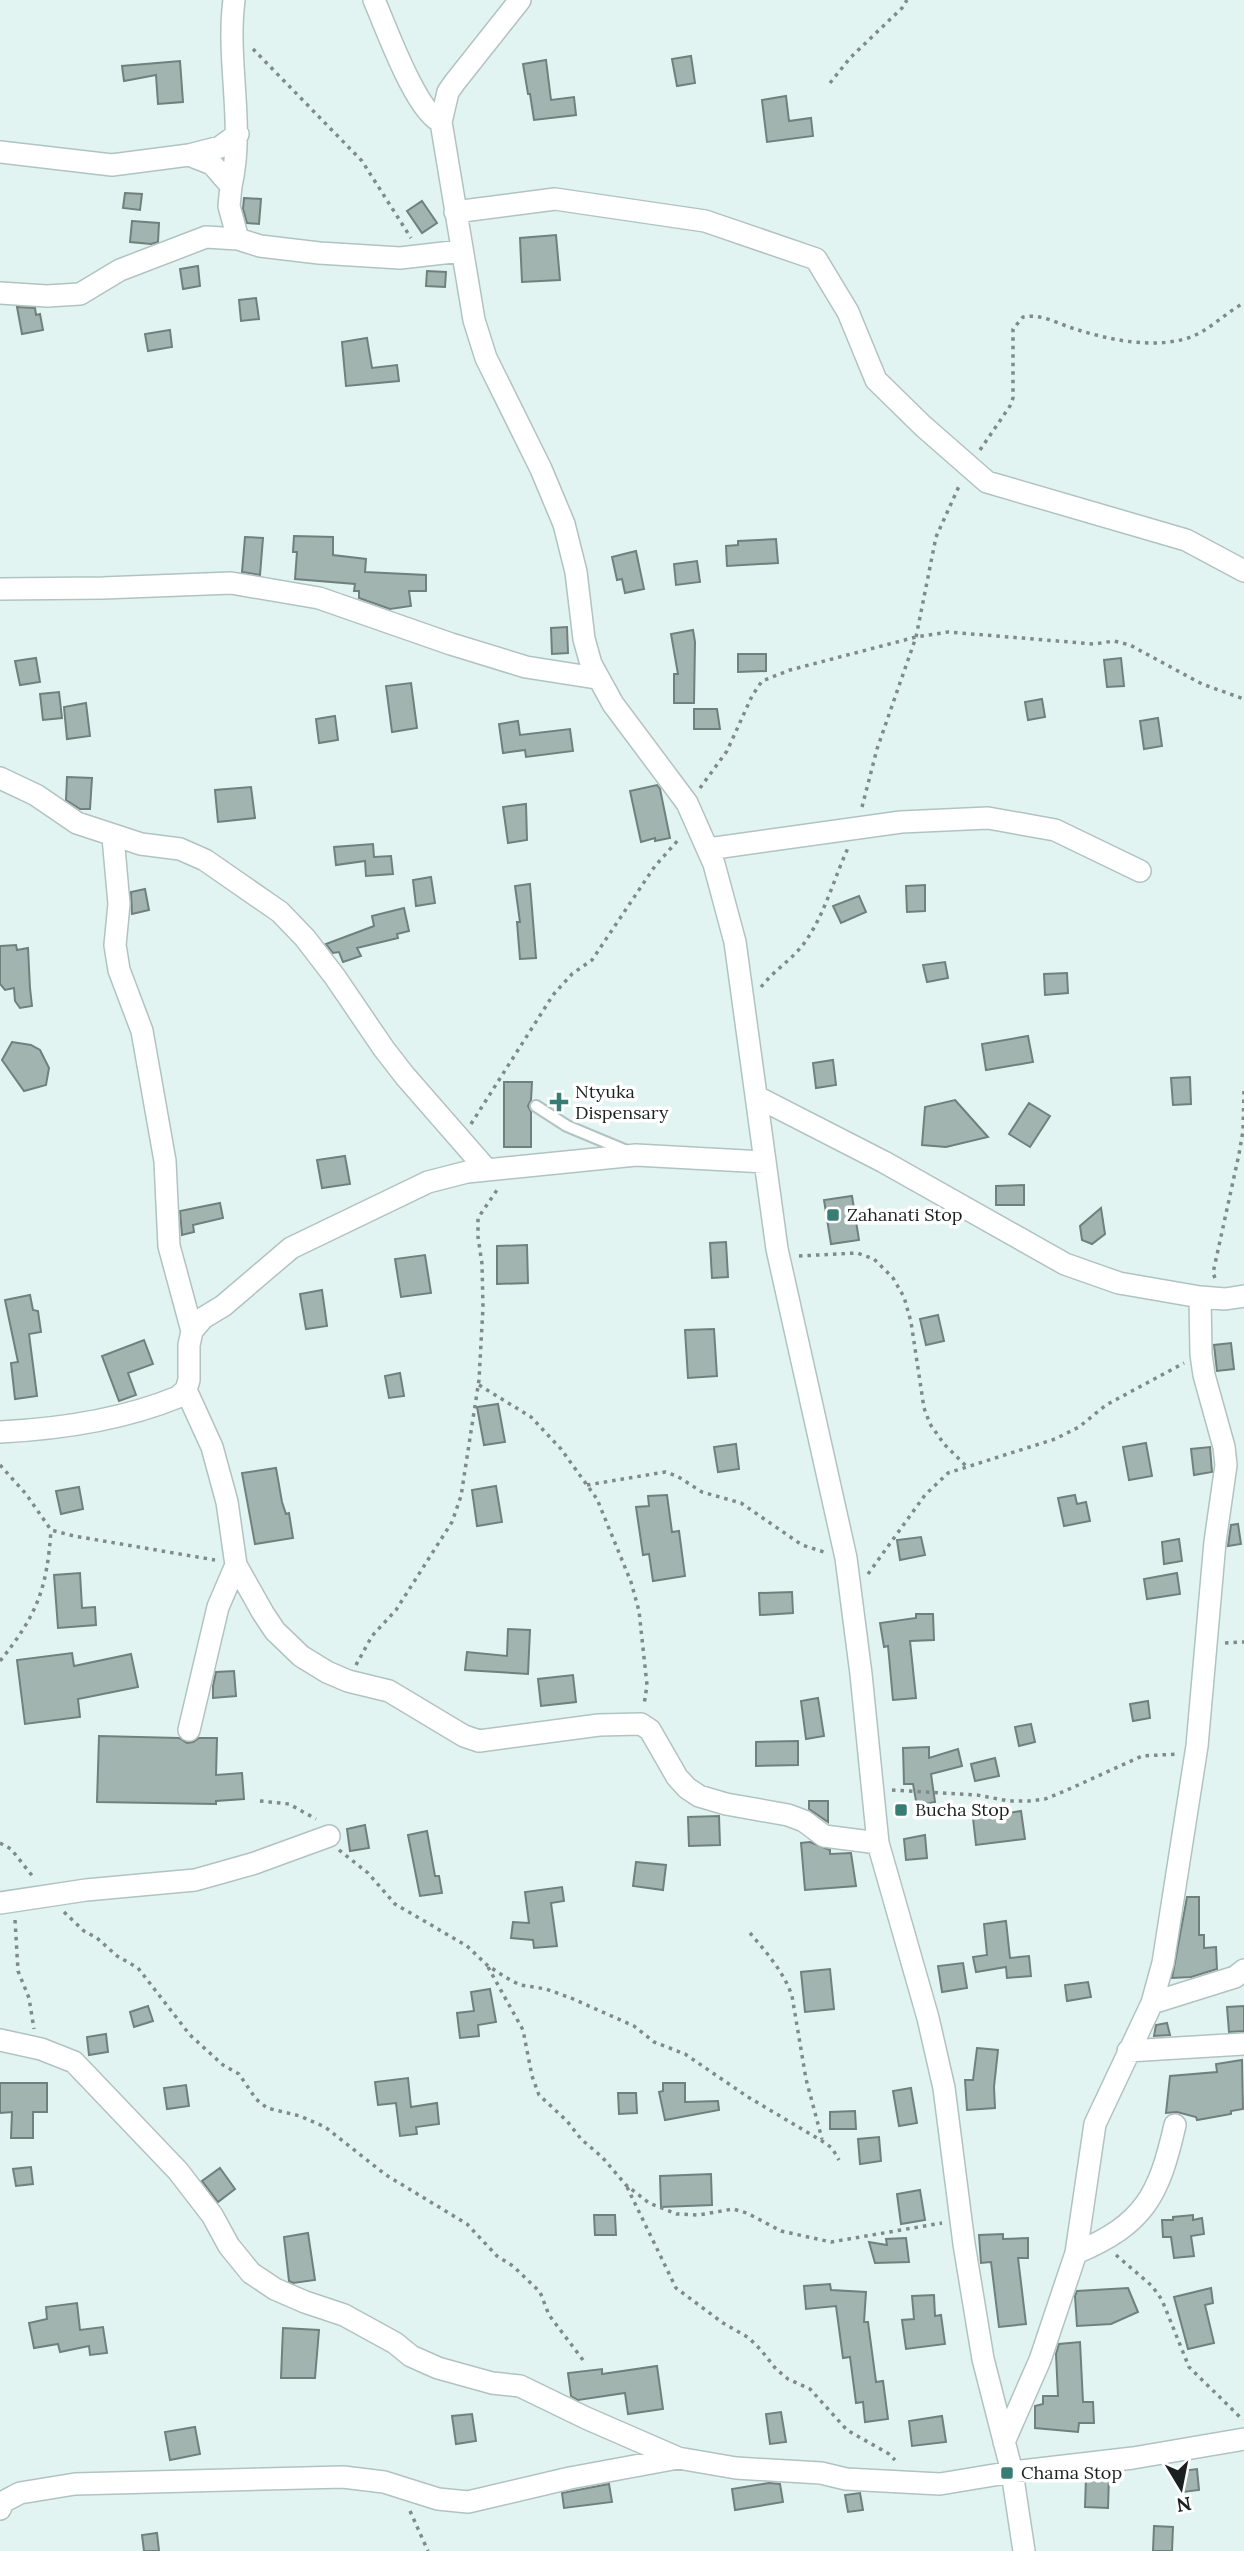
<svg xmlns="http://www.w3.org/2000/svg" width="1244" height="2551" viewBox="0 0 1244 2551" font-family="Lora,serif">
	<rect width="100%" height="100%" fill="#e2f4f1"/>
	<path fill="#a2b4b0" stroke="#70807d" stroke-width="2" d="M691,56L695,83L677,86L672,59Z
		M546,60L551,100L574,97L576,115L534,120L530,94H528L523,64Z
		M180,61L183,102L158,104L156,75L124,81L122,66Z
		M786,96L789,121L811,118L813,136L767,142L762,100Z
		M125,193L142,194L140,210L123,208Z
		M244,198L261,199L259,224L247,223L243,209Z
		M422,201L437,223L422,233L407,211Z
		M132,221L159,223L158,242L151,244L130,242Z
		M556,235L560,280L522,282L520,238Z
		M198,266L200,286L183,289L180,269Z
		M427,271L446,272L445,287L426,286Z
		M256,298L259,319L241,321L239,300Z
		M17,307L35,308L36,315L40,314L43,330L22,334Z
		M170,330L172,347L148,351L145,334Z
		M367,338L372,368L397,365L399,381L346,386L342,342Z
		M294,536L333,537V555L366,559L365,572L426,575V591H409L411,606L390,609L359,598V591H354L355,584L295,579L297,552H293Z
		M245,537L263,538L260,575L242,572Z
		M776,539L778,563L727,566L726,546L738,545V541Z
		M636,551L644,589L625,593L622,579L617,580L612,557Z
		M697,561L700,582L676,585L674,564Z
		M567,627L568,653L552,654L551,628Z
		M693,630L695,642L694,703H674V674H678L671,634Z
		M738,654H766V671L738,672Z
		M36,658L40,682L20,685L15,661Z
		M1121,658L1124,686L1107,687L1104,660Z
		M411,683L417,728L392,732L386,686Z
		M59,692L62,718L43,720L40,694Z
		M1042,699L1045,717L1028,720L1025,702Z
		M86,703L90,736L67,739L64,707Z
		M694,709H717L720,729H694Z
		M335,716L338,740L319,743L316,719Z
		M1158,718L1162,746L1144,749L1140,721Z
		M518,721L520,735L570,729L573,751L526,757L525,750L503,753L499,724Z
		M67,777L92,778L90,809H80L66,800Z
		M657,785L660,789L670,838L655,841V838L641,842L630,791Z
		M251,787L255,818L218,822L215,790Z
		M526,804L527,840L508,843L503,807Z
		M373,844L374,857L391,856L393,874L366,876L365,861L336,865L334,847Z
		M431,877L435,903L416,906L413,880Z
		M530,884L536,958L520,959L517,922H520L515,886Z
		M925,885V911L907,912L906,886Z
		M145,889L149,910L132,914L131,892Z
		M859,896L866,912L841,923L833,906Z
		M404,908L409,931L397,934L398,938L357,948L361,956L343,962L339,952L333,953L326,944L374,926L372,916Z
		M16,945L17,950L28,948L30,988L32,1006L20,1008L15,1001L14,988L5,990L0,984V946Z
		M945,962L948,978L927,982L923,965Z
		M1067,973L1068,993L1045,995L1044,974Z
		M1028,1036L1033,1062L986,1070L982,1044Z
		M12,1042L31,1045L40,1050L49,1068L46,1085L24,1091L2,1060Z
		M833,1060L836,1085L816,1088L813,1063Z
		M1190,1077L1191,1104L1173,1105L1171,1078Z
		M504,1082H532L531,1100L528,1106L531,1112V1147H504Z
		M955,1100L988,1137L946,1147L922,1145L925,1107Z
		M1029,1103L1050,1116L1030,1147L1009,1134Z
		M345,1156L350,1184L322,1188L317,1160Z
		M1024,1185V1205H996V1186Z
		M852,1196L859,1240L831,1244L824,1200Z
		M220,1203L223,1218L193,1225L194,1232L182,1235L180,1211Z
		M1101,1208L1105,1234L1092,1244L1082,1240L1080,1226Z
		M726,1242L728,1277L712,1278L710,1243Z
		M527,1245L528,1283L497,1284V1246Z
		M425,1255L431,1293L401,1297L395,1259Z
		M322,1290L327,1326L306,1329L300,1294Z
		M30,1295L33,1310L38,1311L41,1332L29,1334L37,1396L15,1399L11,1363L18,1362L5,1300Z
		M938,1315L944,1341L926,1345L920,1319Z
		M714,1329L717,1376L688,1378L685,1330Z
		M144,1340L153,1364L128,1373L136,1395L119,1401L102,1356Z
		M1231,1343L1234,1369L1217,1371L1214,1345Z
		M400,1373L404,1396L389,1398L385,1376Z
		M498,1404L505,1442L484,1445L477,1407Z
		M1146,1443L1152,1476L1129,1480L1123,1447Z
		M736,1444L739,1469L718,1472L714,1447Z
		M1210,1447L1212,1472L1194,1475L1191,1449Z
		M276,1468L282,1502L286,1514L289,1513L293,1538L255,1544L242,1473Z
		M496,1486L502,1522L477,1526L472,1490Z
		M79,1487L83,1509L61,1514L56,1491Z
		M667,1495L672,1532L679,1531L685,1576L653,1581L649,1554L643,1555L636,1507L649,1506L648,1496Z
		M1075,1495L1077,1504L1086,1502L1090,1521L1064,1526L1058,1498Z
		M1238,1524L1241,1544L1228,1546L1231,1525Z
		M921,1537L925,1555L900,1560L897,1540Z
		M1179,1539L1182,1561L1164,1564L1162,1542Z
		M80,1573L82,1608L95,1607L96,1625L58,1628L54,1575Z
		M1177,1573L1180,1594L1147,1599L1144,1579Z
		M792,1592L793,1613L760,1615L759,1593Z
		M916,1614H933L934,1640L910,1641L916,1698L893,1700L888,1646L884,1647L880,1623L916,1618Z
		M508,1629L530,1630L528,1674L465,1670L467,1652L507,1656Z
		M72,1653L74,1666L131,1654L138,1687L78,1699L80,1717L25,1724L17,1660Z
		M234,1671L236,1696L213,1698V1686L216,1672Z
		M573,1675L576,1702L541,1706L538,1679Z
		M818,1698L824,1736L806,1739L801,1701Z
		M1148,1701L1150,1718L1133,1721L1130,1704Z
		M1031,1724L1035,1742L1019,1746L1015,1727Z
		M99,1736L179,1738L187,1743L193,1742L199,1738H217L216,1775L242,1773L244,1799L216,1801V1804L97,1802Z
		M798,1741V1765L756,1766V1742Z
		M929,1747V1758L958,1749L962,1766L931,1774L935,1802L917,1806L913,1784H904L903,1748Z
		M995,1758L999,1776L975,1781L971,1764Z
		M809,1801H828V1822L809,1809Z
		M1021,1811L1025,1839L976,1845L973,1818Z
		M719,1816L720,1845L689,1846L688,1817Z
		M365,1825L369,1848L350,1851L347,1829Z
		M427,1831L435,1876H439L442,1893L420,1896L408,1835Z
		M925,1835L927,1858L906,1860L904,1839Z
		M810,1842L830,1850V1854L851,1853L856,1886L805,1890L801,1843Z
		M636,1862L666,1865L663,1890L633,1886Z
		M562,1887L564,1901L551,1903L557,1946L534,1948L533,1940L511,1938L513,1922L529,1923L525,1892Z
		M1187,1897H1199V1935H1204V1948L1216,1947L1217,1969L1191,1977L1172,1978Z
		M1006,1921L1010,1958L1029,1956L1031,1976L1007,1978L1006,1967L976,1972L973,1957L987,1955L984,1924Z
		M963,1963L967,1988L942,1992L938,1966Z
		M830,1969L834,2009L805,2012L801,1972Z
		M1088,1982L1091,1997L1067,2001L1065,1985Z
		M490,1989L496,2022L478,2025L479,2036L460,2038L457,2013L474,2011L471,1992Z
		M148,2006L153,2021L134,2027L130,2012Z
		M1244,2006V2031L1229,2032L1227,2007Z
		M1167,2023L1170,2035L1154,2036L1156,2025Z
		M106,2034L108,2052L89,2055L87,2037Z
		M977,2048L998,2050L994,2087L995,2108L967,2110L965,2080H973Z
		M1242,2060L1243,2109L1231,2111V2114L1197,2120L1196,2117L1177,2112L1166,2113L1170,2076L1217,2072L1216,2064Z
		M408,2078L411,2107L437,2103L439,2124L416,2127L417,2134L400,2136L396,2103L378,2105L375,2082Z
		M0,2083H47V2112H33V2138H11L12,2112L0,2113Z
		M663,2083H685V2102L718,2101L719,2110L665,2120L659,2092L663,2091Z
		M186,2085L189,2106L167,2109L164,2088Z
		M911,2088L917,2123L899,2126L893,2091Z
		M618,2093H636L637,2113L619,2114Z
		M855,2111L856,2129H830V2112Z
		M879,2137L881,2161L860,2164L858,2139Z
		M31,2167L33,2184L16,2186L13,2169Z
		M220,2168L235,2189L218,2202L202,2181Z
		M711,2174L712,2205L661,2207L660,2176Z
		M920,2190L925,2220L901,2224L897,2194Z
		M594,2215H615L616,2235H595Z
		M1193,2215V2220L1202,2218L1204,2234L1191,2236L1194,2256L1174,2258L1171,2237H1163L1162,2220H1173V2217Z
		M308,2233L315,2280L293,2283L289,2281L284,2237Z
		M1003,2234V2239L1028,2238V2258H1018L1026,2324L999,2327L991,2262L981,2263L979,2235Z
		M906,2238L909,2262L875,2263L869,2242L887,2245L886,2239Z
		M830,2284L831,2290L866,2292L864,2322H868L876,2382L883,2381L888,2419L865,2422L863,2402L856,2403L850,2357L843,2358L836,2306L806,2309L804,2286Z
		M1128,2288L1138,2312L1111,2324L1077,2326L1075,2296L1077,2291Z
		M1211,2288L1213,2303L1205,2305L1214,2343L1188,2349L1174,2297Z
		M934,2295L935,2316L941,2315L945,2344L906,2349L902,2320L914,2319L912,2296Z
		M77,2303L80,2330L103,2327L107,2353L90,2355L89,2346L60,2352L58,2344L34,2348L29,2323L47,2319L46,2307Z
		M283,2328L319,2330L315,2378H281Z
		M1080,2342L1083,2402H1093L1094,2423H1079L1078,2432L1035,2428V2406L1043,2404V2396H1058L1056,2354L1059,2344Z
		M657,2366L663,2409L628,2414L625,2393L578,2400L571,2396L568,2373L602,2369V2374Z
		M781,2412L786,2442L770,2444L766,2414Z
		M472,2414L476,2441L456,2444L452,2416Z
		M942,2416L946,2442L912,2446L909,2421Z
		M195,2427L200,2454L170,2460L165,2432Z
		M1197,2469L1199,2490L1183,2492L1181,2471Z
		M1094,2476H1109L1108,2508L1085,2507L1086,2477Z
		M769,2483L780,2484L783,2502L735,2510L732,2489Z
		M609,2484L612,2502L564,2508L562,2493Z
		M860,2493L863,2510L848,2512L845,2495Z
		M1154,2526L1173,2527L1172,2551H1153Z
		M157,2533L159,2551H144L142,2535Z"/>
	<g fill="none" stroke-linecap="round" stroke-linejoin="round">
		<g stroke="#b1c3c0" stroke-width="14">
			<path id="service" d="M536,1106L567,1126L627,1151"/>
		</g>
		<g stroke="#b1c3c0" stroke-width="24">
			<path id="minor" d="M374,0C386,27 416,112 441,122
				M520,0L455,82L448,92L441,122L474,320L486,358L541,469L564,524L576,572L584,639L591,664L613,704L687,803L714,864L735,942L777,1249L846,1558L861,1674L878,1843L928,2018L944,2088L964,2244L983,2359L1012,2472L1024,2551
				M0,152L112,165L189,155L212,164L231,186L229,206L238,239
				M189,155L220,147L238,134
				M231,186C245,124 226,62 234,0
				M455,212L555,199L705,221L816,259L848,312L876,380L923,426L987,482L1186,540L1244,571
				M0,293L47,296L80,294L120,270L206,237L238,239L260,246L319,253L400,258L461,251
				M0,589L103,588L231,583L319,598L451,644L526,667L596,678
				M0,778L36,795L77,823L141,844L180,849L205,860L280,912L305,938L335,977L384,1049L405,1076L487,1170
				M113,837L119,904L115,945L119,970L142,1031L165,1161L169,1246L192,1331
				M708,849L901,822L988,818L1055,830L1140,871
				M757,1097L884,1162L1065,1264L1119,1283L1200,1297L1225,1299L1244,1296
				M186,1390L212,1447L227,1502L236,1565L263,1613L275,1631L301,1656L327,1672L348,1681L389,1691L464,1736L479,1741L599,1725L641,1724L650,1730L677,1777L687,1788L699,1796L726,1804L788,1815L804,1821L824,1836L878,1843
				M0,1432C60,1429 122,1420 178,1397L186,1390L189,1380V1345L192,1331L203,1318L223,1306L291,1248L428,1182L467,1172L636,1155L765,1162
				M189,1730L218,1607L236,1565
				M0,1903L86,1890L195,1880L255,1863L329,1836
				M1152,2003L1235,1977L1244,1970
				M0,2040L41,2049L74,2062L178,2171L212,2215L229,2246L251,2273L275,2289L305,2302L344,2315L395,2343L411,2356L438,2368L492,2383L520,2386L586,2418L678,2458L736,2468L821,2473L846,2479L940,2484L1012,2472L1133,2458L1244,2439
				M1128,2051L1244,2044
				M1076,2253C1145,2224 1159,2195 1175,2125
				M1004,2442L1040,2360L1076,2253L1095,2124L1152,2003L1163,1963L1197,1746L1215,1542L1226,1465L1224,1447L1204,1375L1201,1354L1200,1297
				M0,2509L3,2502L20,2493L75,2484L343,2477L384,2482L438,2499L468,2502L570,2478L678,2458"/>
		</g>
		<path stroke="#7e8b89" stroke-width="3.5" stroke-dasharray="3.5 5" stroke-linecap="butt" d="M253,49L362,161L411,238
			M830,83L850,58L902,8L907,0
			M980,450L1010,406L1013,398V329L1023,317C1041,313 1058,324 1075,329C1110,340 1152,349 1188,338C1209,331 1225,313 1244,303
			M700,788L727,751L752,696L762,681L790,670L916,637L948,632L1094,644L1114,641L1130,645L1202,684L1244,699
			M862,807L877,749L916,637L936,537L960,484
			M761,987C775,969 795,958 807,939C825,913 835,876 848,848
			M471,1124L553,995L572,974L592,960L655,866L680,838
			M799,1256L857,1253L874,1259L893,1278L904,1297L911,1322L924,1408L930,1424L944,1444L967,1467
			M1215,1278L1213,1273L1239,1154L1243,1131L1244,1090
			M479,1385L531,1417L561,1449L597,1499L631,1582L639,1611L647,1685L644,1705
			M0,1465L26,1494L51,1530L74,1536L215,1560
			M587,1485L665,1472L677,1476L702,1492L741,1503L802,1545L824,1552
			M868,1574L925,1495L948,1473L1055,1439L1079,1427L1106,1405L1184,1363
			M1225,1643L1244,1642
			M0,1661C37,1615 47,1589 51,1530
			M356,1665L372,1636L396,1610L452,1522L461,1496L479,1380L483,1307L482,1264L478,1237V1218L497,1190
			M892,1790L977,1795L1009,1801H1029L1045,1799L1065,1791L1142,1756L1178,1754
			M260,1801L289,1804L316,1819
			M0,1843L11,1849L34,1878
			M339,1850L368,1873L395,1904L467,1946L487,1965L505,1977L520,1985L546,1989L571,1998L634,2026L654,2042L685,2054L748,2097L822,2141L832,2148L839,2160
			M64,1912L84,1931L97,1938L117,1956L138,1968L190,2035L223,2065L239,2074L256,2099L267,2108L300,2116L325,2127L386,2175L467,2224L497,2256L513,2266L540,2292L549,2315L586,2364
			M15,1920L18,1971L29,1998L34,2029
			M750,1933C766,1952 784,1972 792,1996L806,2079L822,2139
			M488,1967L523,2030L532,2076L539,2095L567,2121L581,2139L602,2157L626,2185L649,2203L677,2214L699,2215L733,2209L747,2213L781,2231L831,2242L942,2223
			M627,2187L676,2288L723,2323L749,2338L761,2350L776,2369L788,2379L810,2389L847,2430L889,2454L895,2460
			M1116,2255L1152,2286L1162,2300L1189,2367L1243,2420
			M410,2511L428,2551"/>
		<use href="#service" stroke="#fff" stroke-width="10"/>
		<use href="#minor" stroke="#fff" stroke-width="21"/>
	</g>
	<g fill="#377d73" stroke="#fff" stroke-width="2.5">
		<path d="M555.5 1091.5h7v7h7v7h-7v7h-7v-7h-7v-7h7z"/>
		<rect x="826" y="1208" width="14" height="14" rx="3.5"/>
		<rect x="894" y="1803" width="14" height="14" rx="3.5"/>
		<rect x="1000" y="2466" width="14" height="14" rx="3.5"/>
	</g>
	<g text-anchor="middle" stroke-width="7" stroke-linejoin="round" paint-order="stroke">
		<g font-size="18" fill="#1a2120" stroke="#fff" text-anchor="start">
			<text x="575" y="1098">Ntyuka<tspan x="575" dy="21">Dispensary</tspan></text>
			<text x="847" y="1221">Zahanati Stop</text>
			<text x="915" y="1816">Bucha Stop</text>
			<text x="1021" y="2479">Chama Stop</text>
		</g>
	</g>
	<g transform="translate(1181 2488) rotate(170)" stroke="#ffffff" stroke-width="5" paint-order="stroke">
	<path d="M0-5L12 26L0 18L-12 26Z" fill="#1a2120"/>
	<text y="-10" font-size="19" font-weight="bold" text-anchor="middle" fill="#1a2120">N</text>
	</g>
</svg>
